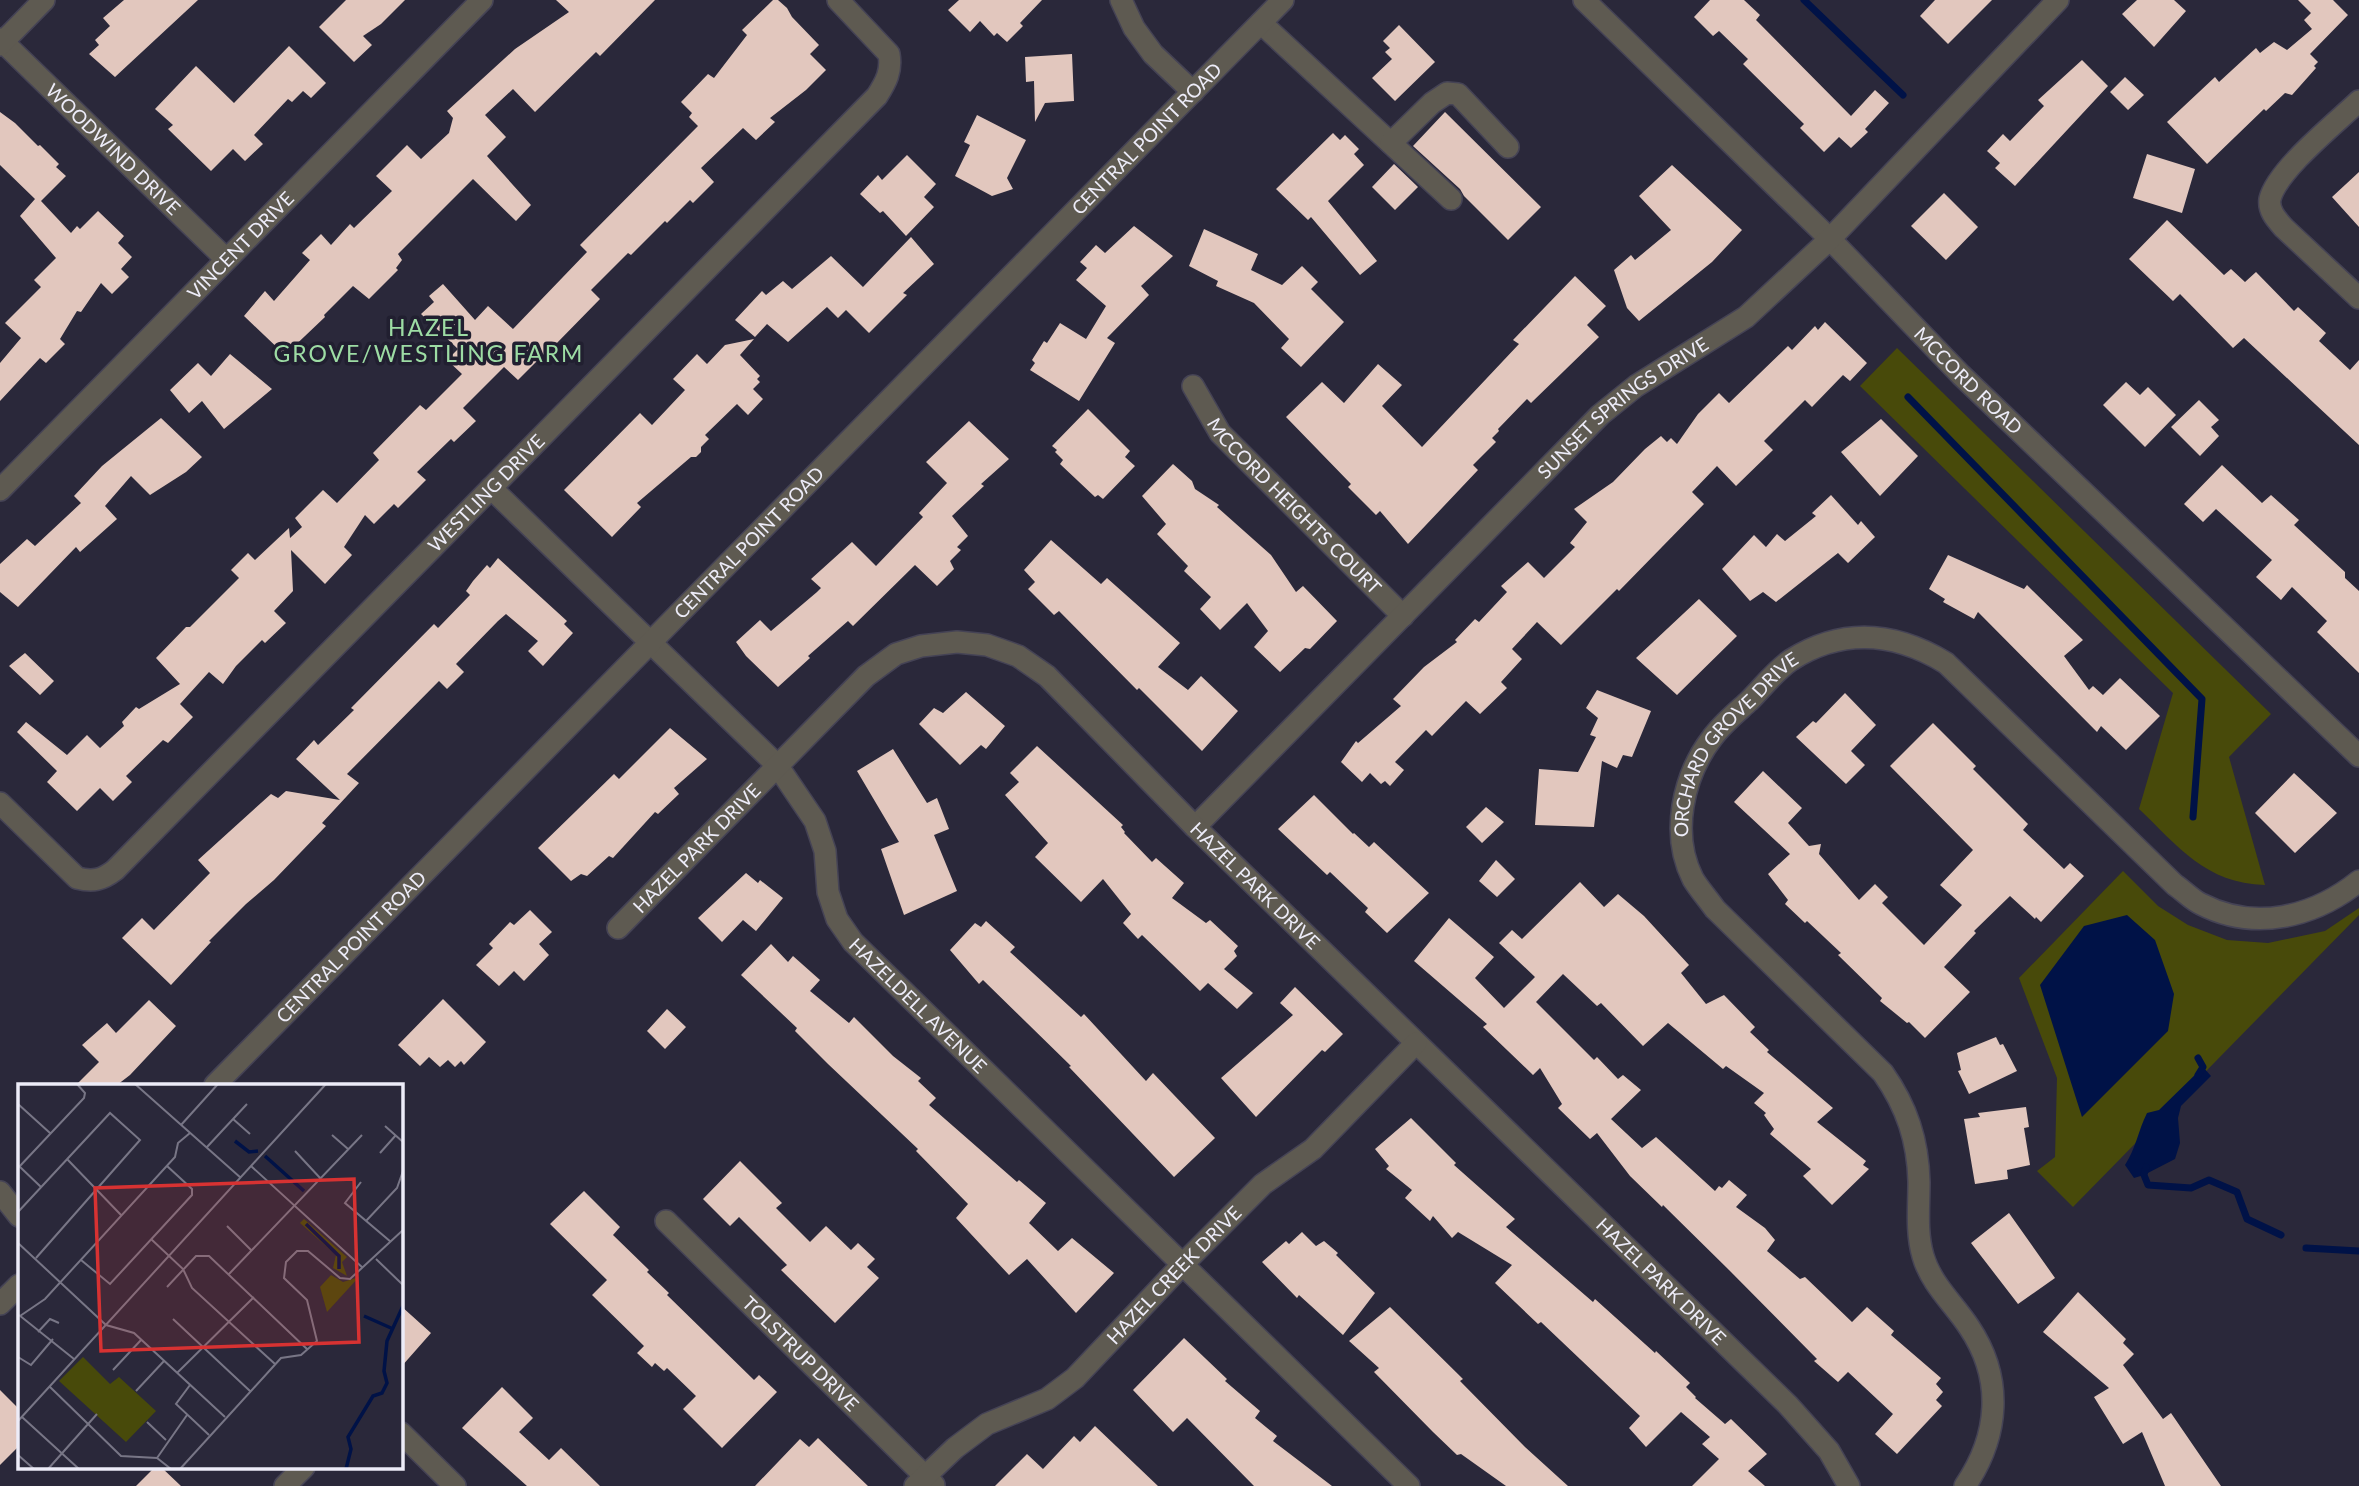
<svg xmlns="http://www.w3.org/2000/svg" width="2359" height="1486" viewBox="0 0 2359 1486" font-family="Lato,sans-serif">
	<rect width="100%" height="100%" fill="#2a283a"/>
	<path fill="#484a0a" d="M1897,348L2271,714L2229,757L2265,885C2205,883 2179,847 2139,809L2173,693L1860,386Z
		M2123,871L2158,906L2188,925L2227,940L2268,943L2325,931L2359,908V915L2073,1207L2037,1171L2055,1157L2057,1078L2019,978Z"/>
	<path fill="#001247" d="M2127,915L2155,940L2174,994L2168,1031L2082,1117L2040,985L2084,926Z
		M2203,1067L2211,1076L2181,1106L2178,1118L2180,1143L2175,1159L2144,1175L2134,1178L2125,1165C2136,1148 2138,1131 2147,1113L2159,1110Z"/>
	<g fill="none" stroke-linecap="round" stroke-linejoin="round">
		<path stroke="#001247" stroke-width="7" d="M1804,0L1903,95
			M1908,397L2202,699L2193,817
			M2198,1075L2203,1067L2198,1058
			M2146,1167L2144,1175L2148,1185L2191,1188L2209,1180L2237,1192L2247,1219L2281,1235
			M2306,1248L2359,1251"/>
	</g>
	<path fill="#e2c7be" d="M124,0H198L115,77L89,54L99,45L95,40L110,26L103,18Z
		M346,0H405L381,24L363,36L372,45L354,62L319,27Z
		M556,0H655L600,56L596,52L535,112L513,89L485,115L506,137L487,156L531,205L516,221L473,179L398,254L402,260L396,268L398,270L369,299L353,286L324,315L325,317L285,355L244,316L265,291L274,301L310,260L302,253L321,234L331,245L350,224L354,228L392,191L376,176L407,145L421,159L449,133L453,118L447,111L515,49L569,12Z
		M773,0H778L787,8L792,17L819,45L810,54L826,70L806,90L770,118L775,122L756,140L743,128L701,168L714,182L693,203L690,200L667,223L665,221L631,255L628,253L591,290L600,299L554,346L553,345L518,380L504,367L463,408L476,421L454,442L451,439L417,472L426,480L398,508L394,504L374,524L365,515L344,547L352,555L325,584L291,550L293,591L274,611L286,623L265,643L262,640L236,666L223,684L209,672L180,704L193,717L168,743L163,740L126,776L132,782L113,801L100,788L77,811L47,782L57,771L17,732L26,722L67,755L87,735L100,748L124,726L122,722L136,707L139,709L180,684L156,658L186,627H190L239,578L231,570L248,553L255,560L289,528L290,538L302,527L295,518L323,490L337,503L379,460L373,453L420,405L426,410L462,374L447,360L458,349L421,314L434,302L429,296L443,284L475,320L488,306L513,329L587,252L580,245L698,126L689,117L692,113L681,102L708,74L714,78L747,35L742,30Z
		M959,0H1042L1020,23L1023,26L1007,42L997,33L994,36L980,21L970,32L948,10Z
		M1710,0H1744L1760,15L1756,20L1851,116L1875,90L1889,103L1865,129L1868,132L1851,148L1839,137L1824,152L1800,128L1804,124L1743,64L1748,59L1719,31L1713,36L1694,17Z
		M1935,0H1992L1948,44L1920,16Z
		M2137,0H2174L2186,11L2154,47L2122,14Z
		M2298,0H2333L2348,15L2310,54L2318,62L2314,66L2316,68L2292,95L2285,93L2266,111L2264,109L2207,164L2167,122L2215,77L2219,82L2256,48L2260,53L2274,42L2287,50L2312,29L2304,20L2311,13Z
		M1399,25L1435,62L1395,101L1372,78L1392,59L1385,52L1390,48L1383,41Z
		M289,46L326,83L311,98L303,91L292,102L288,99L254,135L263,144L245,161L233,149L211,171L168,129L173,125L155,109L196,66L234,103Z
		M1072,54L1074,101L1045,103L1035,122L1034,81L1026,82L1025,57Z
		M2082,60L2108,86L2015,186L1995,168L2000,163L1987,151L2003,134L2010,141L2044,106L2038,100Z
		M2125,77L2144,95L2128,110L2110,92Z
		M0,112L15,123L38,146L40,145L59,164L56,167L66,176L41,201L71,233L77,226L80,229L98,211L124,236L118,243L132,257L121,269L129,277L112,294L101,283L81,312L77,311L60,339L65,344L46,363L40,358L0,401V363L21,338L5,323L41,287L34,280L56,258L20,216L35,199L0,165Z
		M1445,112L1541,207L1508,240L1464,196L1460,189L1413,146Z
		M977,115L1026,140L1007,178L1013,189L992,196L955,176L970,145L964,142Z
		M1333,133L1340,140L1345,135L1359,149L1354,154L1364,165L1328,201L1377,261L1360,275L1311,217L1308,220L1276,189Z
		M2147,154L2195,169L2182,213L2133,198Z
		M907,155L936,184L924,197L934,207L906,236L883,211L880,213L860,194L878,175L882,180Z
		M1394,164L1418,187L1395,210L1372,187Z
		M1672,165L1742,230L1712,262L1639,321L1627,308L1614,270L1631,255L1635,260L1671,230L1639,196Z
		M2359,172V227L2332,197Z
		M1944,193L1978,227L1946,260L1911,226Z
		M2167,220L2224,275L2231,269L2245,282L2256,272L2294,311L2298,307L2326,333L2319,341L2350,370L2359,360V445L2244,338L2233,348L2180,294L2173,301L2129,259Z
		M1134,226L1173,256L1141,286L1149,295L1107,338L1115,343L1079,401L1030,370L1035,363L1032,360L1044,341L1047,343L1060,323L1086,339L1106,306L1076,280L1087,268L1080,262L1096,245L1105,253Z
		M1204,229L1258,254L1251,270L1282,285L1302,266L1318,282L1311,289L1344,322L1301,367L1281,348L1289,339L1254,303L1216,286L1218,281L1189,266Z
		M911,237L934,264L903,293L907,295L869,333L846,310L838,318L827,307L788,342L767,324L755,337L735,320L762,291L766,295L783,281L792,289L831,256L863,287Z
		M1575,276L1606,306L1587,325L1599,337L1531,403L1527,399L1498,429L1499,431L1492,438L1496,442L1473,465L1478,470L1408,544L1380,511L1376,515L1348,487L1351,484L1286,417L1322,382L1344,403L1378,364L1402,385L1382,406L1422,447L1519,344L1513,340Z
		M1825,322L1867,363L1850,381L1843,375L1812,407L1805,400L1764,441L1773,450L1736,486L1717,466L1692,492L1704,504L1619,591L1617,589L1561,645L1537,622L1512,649L1522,659L1501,682L1507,688L1480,714L1466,701L1432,736L1426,730L1395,762L1404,770L1390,786L1385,781L1381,784L1370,773L1362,782L1341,762L1356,741L1358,743L1401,706L1393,699L1424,667L1457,642L1455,640L1475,619L1479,622L1507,592L1501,586L1528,562L1544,578L1575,547L1570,543L1587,522L1574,509L1613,482L1645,449L1661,436L1667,442L1671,438L1677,444L1698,414L1719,393L1729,403L1788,346L1792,350L1815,326L1818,330Z
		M754,339L740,355L760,376L757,379L760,382L753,389L763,399L748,415L737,404L705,435L709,439L701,447V452L696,457H691L637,503L641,507L612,537L564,490L640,413L652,425L685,390L673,379L697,354L707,364L725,345Z
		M230,354L272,389L224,429L202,401L189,413L170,390L198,363L211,376Z
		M2126,382L2140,395L2148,387L2176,415L2145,447L2103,405Z
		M2199,400L2219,420L2211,427L2219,436L2200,456L2171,427Z
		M1088,409L1130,451L1125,457L1135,466L1103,499L1098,495L1095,497L1060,464L1063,460L1055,452L1057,450L1052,446Z
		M161,418L202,457L186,472L150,495L131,476L105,506L117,519L80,552L76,547L18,607L0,592V564L27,539L35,546L81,503L74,496L102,466Z
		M1881,419L1918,456L1880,496L1841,452Z
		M969,421L1009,459L981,484L984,486L952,516L968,536L957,547L961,550L950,561L954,569L937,586L915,565L853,626L848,621L808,656L810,658L778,687L746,656L736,642L760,620L771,631L817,592L821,588L811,579L852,542L876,566L923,517L919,513L947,483L926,462Z
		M1173,464L1192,481L1195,489L1219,505L1217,507L1271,555L1296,592L1303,586L1337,621L1310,649L1305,648L1280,672L1254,647L1268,631L1247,603L1220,630L1200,609L1211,597L1184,571L1188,566L1157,534L1166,524L1142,496Z
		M2222,465L2262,503L2271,495L2299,520L2294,525L2345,572V578L2359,591V673L2317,632L2327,621L2292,587L2281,600L2256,577L2272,560L2216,509L2203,522L2184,504Z
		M1831,495L1858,525L1861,521L1875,537L1848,563L1838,553L1776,602L1763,592L1750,601L1722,569L1754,535L1766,547L1777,534L1785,541L1816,516L1812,513Z
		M1051,540L1101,584L1107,578L1180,643L1158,667L1188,690L1201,676L1238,711L1202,751L1139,688L1137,690L1059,611L1054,615L1028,589L1035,582L1024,570Z
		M1948,555L2024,589L2027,585L2083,640L2064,656L2089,690L2093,686L2103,695L2120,678L2160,716L2126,750L2101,726L2097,732L1978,612L1974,619L1943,602L1945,599L1929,589Z
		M498,558L567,621L564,624L573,633L543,666L528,651L538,641L506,614L498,621L456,664L464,672L447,689L439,681L347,774L359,783L322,823L326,826L274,880L246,904L209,941L211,942L171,985L122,938L142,918L154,930L210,873L198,860L271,794L278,798L286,791L340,800L296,759L314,740L318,745L354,710L351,708L434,624L438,628L470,595L466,591L473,581L487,565L490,568Z
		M1699,599L1737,636L1677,695L1636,658Z
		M25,653L54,681L40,695L9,666Z
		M1597,690L1651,711L1632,757L1623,755L1617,768L1602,761L1594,827L1535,825L1539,769L1578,772L1596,737L1590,735L1598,718L1586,708Z
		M966,692L1005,726L986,749L981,745L960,765L919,724L934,708L943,713Z
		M1845,693L1876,725L1851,751L1865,765L1846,784L1796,737L1813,721L1816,723Z
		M1933,723L1976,766L1973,769L2028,824L2023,830L2064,869L2070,863L2084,876L2041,922L2036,917L2035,919L2010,896L1974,931L1976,933L1944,967L1970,992L1925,1038L1909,1022L1907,1023L1880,1001L1882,998L1838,955L1841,953L1807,921L1805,923L1785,904L1788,900L1768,874L1790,854L1734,802L1763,771L1802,808L1788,823L1809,846L1821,844L1819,854L1859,900L1875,884L1888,897L1882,903L1924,945L1962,905L1940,885L1973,850L1890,766Z
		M670,728L707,759L674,788L679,794L658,814L655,812L613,858L609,856L587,876L581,874L571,881L538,848L614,774L619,779Z
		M1037,746L1123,825L1121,827L1125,832L1124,833L1152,862L1156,858L1184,883L1172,898L1206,923L1210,920L1238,946L1234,951L1237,956L1224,969L1253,993L1237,1009L1208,983L1200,991L1142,935L1138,939L1123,923L1131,914L1103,879L1081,902L1035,857L1048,843L1005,795L1019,782L1010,773Z
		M893,749L927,803L937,798L949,829L934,835L957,891L904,915L881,849L899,842L857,771Z
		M2294,773L2337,813L2295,853L2255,813Z
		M1314,795L1353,834L1354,833L1369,847L1374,842L1429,893L1387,933L1365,912L1368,908L1330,872L1327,875L1278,829Z
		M1486,807L1504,822L1482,843L1466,827Z
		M1496,860L1515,879L1497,897L1479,881Z
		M746,873L758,883L760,880L783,898L756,931L743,920L722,942L698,918Z
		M1580,882L1604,907L1618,894L1644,916L1689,965L1681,973L1706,1004L1724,995L1755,1027L1750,1032L1769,1050L1767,1052L1833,1108L1817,1122L1866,1161L1863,1165L1869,1169L1832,1205L1803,1176L1811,1169L1770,1134L1774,1129L1764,1115L1766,1113L1754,1103L1764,1093L1726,1066L1723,1069L1668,1023L1643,1046L1601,1003L1597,1006L1563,974L1536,1002L1594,1060L1597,1057L1618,1079L1623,1075L1641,1090L1611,1119L1642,1148L1656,1137L1715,1191L1719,1186L1722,1188L1729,1180L1747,1195L1736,1207L1765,1228L1775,1240L1767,1251L1800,1279L1805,1277L1852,1322L1867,1307L1894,1331L1891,1335L1941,1378L1936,1384L1943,1392L1936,1400L1942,1406L1897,1454L1875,1434L1893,1414L1848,1372L1838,1382L1814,1361L1817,1359L1729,1270L1663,1205L1662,1207L1630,1176L1597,1133L1590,1139L1558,1108L1562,1104L1540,1068L1533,1075L1483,1027L1487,1024L1414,961L1449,918L1494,957L1475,978L1504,1008L1535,977L1499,943L1512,930L1522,939Z
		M530,910L552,932L539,944L549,955L524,981L514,971L499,986L476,965L493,948L489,944L510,922L514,925Z
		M986,921L1015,947L1010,952L1081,1017L1084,1014L1146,1081L1153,1073L1215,1138L1174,1177L1069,1067L1071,1066L983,980L979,984L950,950L975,923L981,927Z
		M771,944L788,962L793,956L820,980L810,991L849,1023L854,1017L893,1056L921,1078L918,1081L936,1098L929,1105L1017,1182L1019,1180L1046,1203L1029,1223L1058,1251L1072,1238L1114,1273L1076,1313L1027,1259L1009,1275L956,1218L968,1204L916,1151L918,1149L828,1064L795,1031L797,1028L741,975Z
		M1295,987L1343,1034L1325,1052L1322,1050L1256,1117L1221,1078L1293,1015L1280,1003Z
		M443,999L486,1042L464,1065L461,1061L455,1067L448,1060L440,1067L429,1057L420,1066L398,1045Z
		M149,1000L176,1026L130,1075L117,1085H76L99,1062L82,1045L107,1023L116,1033Z
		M667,1009L686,1027L665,1049L647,1031Z
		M1996,1037L2000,1045L2003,1044L2017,1071L1969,1094L1958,1071L1961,1070L1957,1053Z
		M2026,1107L2029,1127L2024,1128L2030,1165L2007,1170L2008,1179L1975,1184L1964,1119L1980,1117L1978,1113Z
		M1411,1118L1456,1163L1454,1165L1515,1219L1506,1227L1593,1302L1595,1299L1655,1353L1656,1351L1690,1383L1686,1387L1696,1397L1695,1398L1725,1424L1731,1419L1767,1454L1748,1471L1765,1486H1692L1719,1459L1702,1444L1710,1437L1681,1412L1646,1447L1629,1428L1640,1416L1541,1322L1538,1324L1495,1283L1512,1265L1458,1232L1452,1238L1433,1216L1430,1221L1405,1198L1412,1190L1386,1169L1389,1166L1375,1149Z
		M740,1161L782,1203L776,1208L810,1242L826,1226L851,1250L858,1243L875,1259L867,1267L879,1278L835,1323L781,1270L787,1265L739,1217L730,1226L703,1199Z
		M584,1191L620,1227L613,1235L649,1270L647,1272L669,1293L667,1295L754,1380L759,1375L777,1392L722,1448L683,1409L696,1396L667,1368L664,1371L655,1363L652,1367L637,1353L644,1346L592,1295L607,1280L550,1224Z
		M2009,1213L2055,1278L2018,1304L1971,1243Z
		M1302,1232L1316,1246L1324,1241L1338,1253L1336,1255L1375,1293L1343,1335L1299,1295L1297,1298L1262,1262L1286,1241L1289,1244Z
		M2078,1292L2126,1339L2123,1343L2134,1354L2123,1365L2163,1419L2171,1413L2221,1486H2165L2142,1432L2123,1444L2094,1397L2109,1388L2043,1332Z
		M401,1306L431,1333L401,1367Z
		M1390,1307L1463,1379L1460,1381L1525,1447L1568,1486H1506L1461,1454L1457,1455L1433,1432L1374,1372L1379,1368L1349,1341Z
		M1184,1338L1227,1379L1225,1381L1260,1411L1255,1418L1277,1436L1273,1441L1332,1486H1254L1187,1418L1173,1432L1133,1390Z
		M502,1387L533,1418L519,1432L549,1460L561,1448L600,1486H527L462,1428Z
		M0,1390L19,1409V1446L0,1465Z
		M1095,1426L1158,1486H995L1027,1454L1043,1469L1074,1436L1080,1442Z
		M818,1438L868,1486H755L800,1439L809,1447Z
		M155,1467H161L181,1486H136Z"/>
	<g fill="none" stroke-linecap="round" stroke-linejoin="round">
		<g stroke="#454355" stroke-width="24">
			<g id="minor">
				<path d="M1121,0L1134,28L1153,54L1193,92"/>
				<path id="s1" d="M1584,0L1830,239L1961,375L2359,756"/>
				<path d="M1261,23L1451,199"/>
				<path id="s2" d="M0,39L226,259"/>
				<path d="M0,45L44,0"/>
				<path d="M2359,101C2336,123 2277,170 2270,199C2268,211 2277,220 2284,228L2359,298"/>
				<path d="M1391,143L1432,103L1447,93L1458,94L1508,147"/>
				<path id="s3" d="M1193,386L1220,433L1403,616"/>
				<path id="s4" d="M491,488L777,765L815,821L825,851L828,892L837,919L853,942L1409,1486"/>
				<path id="s5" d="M0,490L482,0"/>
				<path id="s6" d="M0,803L77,878C93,882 102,880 115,870L877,96C886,82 892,71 889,54L838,0"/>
				<path id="s7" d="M1195,827L1600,415L1636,386L1746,317L1830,239L2058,0"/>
				<path id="s8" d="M618,928L866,676L896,654L921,646L957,642L987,645L1018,656L1047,676L1195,827L1788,1405L1829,1451L1849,1486"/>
				<path id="s9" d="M215,1085L1283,0"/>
				<path d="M0,1192L19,1216"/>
				<path id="s10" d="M666,1221L934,1485"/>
				<path d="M0,1304L19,1285"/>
				<path d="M401,1433L455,1486"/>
				<path d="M285,1486L304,1467"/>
				<path id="s11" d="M915,1486L955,1448L987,1424L1047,1399L1075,1378L1182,1265L1263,1184L1313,1149L1416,1043"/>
				<path id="s12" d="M1965,1486C1999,1436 2004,1379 1969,1327C1954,1304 1931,1284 1923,1256C1916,1232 1919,1207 1919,1182C1918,1141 1907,1107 1883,1073L1715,909C1708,899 1699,889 1693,879C1670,834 1683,776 1712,738C1722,724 1737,712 1749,701C1762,688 1776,670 1791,660C1843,627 1895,632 1946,663L2175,885C2184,891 2192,900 2201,904C2255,932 2314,917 2359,881"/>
			</g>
		</g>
		<use href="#minor" stroke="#5e5a51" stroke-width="21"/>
	</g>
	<g text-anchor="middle" stroke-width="7" stroke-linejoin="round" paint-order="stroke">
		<g font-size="19" fill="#edecf8" stroke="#211f30">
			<text dy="7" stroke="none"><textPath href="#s9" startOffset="1328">CENTRAL POINT ROAD</textPath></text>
			<text dy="7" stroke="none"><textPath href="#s2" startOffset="158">WOODWIND DRIVE</textPath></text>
			<text dy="7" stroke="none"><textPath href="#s5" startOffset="343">VINCENT DRIVE</textPath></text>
			<text dy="7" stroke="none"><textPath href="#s1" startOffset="541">MCCORD ROAD</textPath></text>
			<text dy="7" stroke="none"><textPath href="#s7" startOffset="600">SUNSET SPRINGS DRIVE</textPath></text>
			<text dy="7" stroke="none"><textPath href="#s6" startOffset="677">WESTLING DRIVE</textPath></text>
			<text dy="7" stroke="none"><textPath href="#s3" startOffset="158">MCCORD HEIGHTS COURT</textPath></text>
			<text dy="7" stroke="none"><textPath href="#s9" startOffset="761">CENTRAL POINT ROAD</textPath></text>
			<text dy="7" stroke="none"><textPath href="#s12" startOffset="873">ORCHARD GROVE DRIVE</textPath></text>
			<text dy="7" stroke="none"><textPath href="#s8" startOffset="112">HAZEL PARK DRIVE</textPath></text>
			<text dy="7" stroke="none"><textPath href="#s8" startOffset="847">HAZEL PARK DRIVE</textPath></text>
			<text dy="7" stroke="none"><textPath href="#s9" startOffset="194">CENTRAL POINT ROAD</textPath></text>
			<text dy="7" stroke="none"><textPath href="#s4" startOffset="686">HAZELDELL AVENUE</textPath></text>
			<text dy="7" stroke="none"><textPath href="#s11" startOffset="338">HAZEL CREEK DRIVE</textPath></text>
			<text dy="7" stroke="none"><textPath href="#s8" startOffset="1414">HAZEL PARK DRIVE</textPath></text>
			<text dy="7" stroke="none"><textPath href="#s10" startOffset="189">TOLSTRUP DRIVE</textPath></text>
		</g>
		<g font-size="23" letter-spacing="2" fill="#9ddca4" stroke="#211f30">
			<text x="429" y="336">HAZEL<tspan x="429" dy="26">GROVE/WESTLING FARM</tspan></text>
		</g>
	</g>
	<g transform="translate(18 1084)">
		<rect width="385" height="385" fill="#2a283a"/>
		<path d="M286,135L329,173L324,178L329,192L315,184L318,171L282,139ZM313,191L325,198L341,193L309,228L302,203ZM65,273L92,300L101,293L138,327L108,358L41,297Z" fill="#484a0a"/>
		<path fill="none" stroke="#001247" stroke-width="3.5" d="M217,57L231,68L240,67M247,72L286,107M288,140L321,172V185M346,232L373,244M328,385L333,365L330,353L355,312L364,309L369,299L366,287L369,257L385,222"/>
		<path fill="none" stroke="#787686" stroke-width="2" d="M117,0L223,94M0,20L32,49M215,35L232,50M163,41L200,0M367,42L385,58M314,51L330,65M189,63L229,20M277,67L303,95M362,69L378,51M49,75L103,131M1,82L23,103M233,82L345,184M1,83L66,14L67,9L59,0M343,98L327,119L373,158M0,128L92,29L122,56L18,174M348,137L379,104L385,87M209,142L233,166M133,155L165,185L174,204L257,280M0,159L88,241L116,249L207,333M358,175L385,201M63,176L92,200L174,111V105L149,82M211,190L344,51M149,203L178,172H191L290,266M1,231L56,275M2,232L27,215L157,73L160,59L172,49M155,235L232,307M20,248L32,235L41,239M0,273L13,281L35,255M95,286L123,256M159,289L236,213M172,301L158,320L191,351M31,302L103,372L139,374L153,385M118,307L146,277M4,333L61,385M0,337L308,0M129,338L148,356M0,371L16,385M139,374L169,331M30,385L79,330M162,385L263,274L283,271L299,257L289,216L266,194L268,178L279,167H290L322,194L332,195L385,146"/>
		<path fill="#d73232" fill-opacity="0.15" stroke="#d73232" stroke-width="3.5" d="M336,95L341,258L83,267L77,104Z"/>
		<rect width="385" height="385" fill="none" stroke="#edecf8" stroke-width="3.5"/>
	</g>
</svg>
